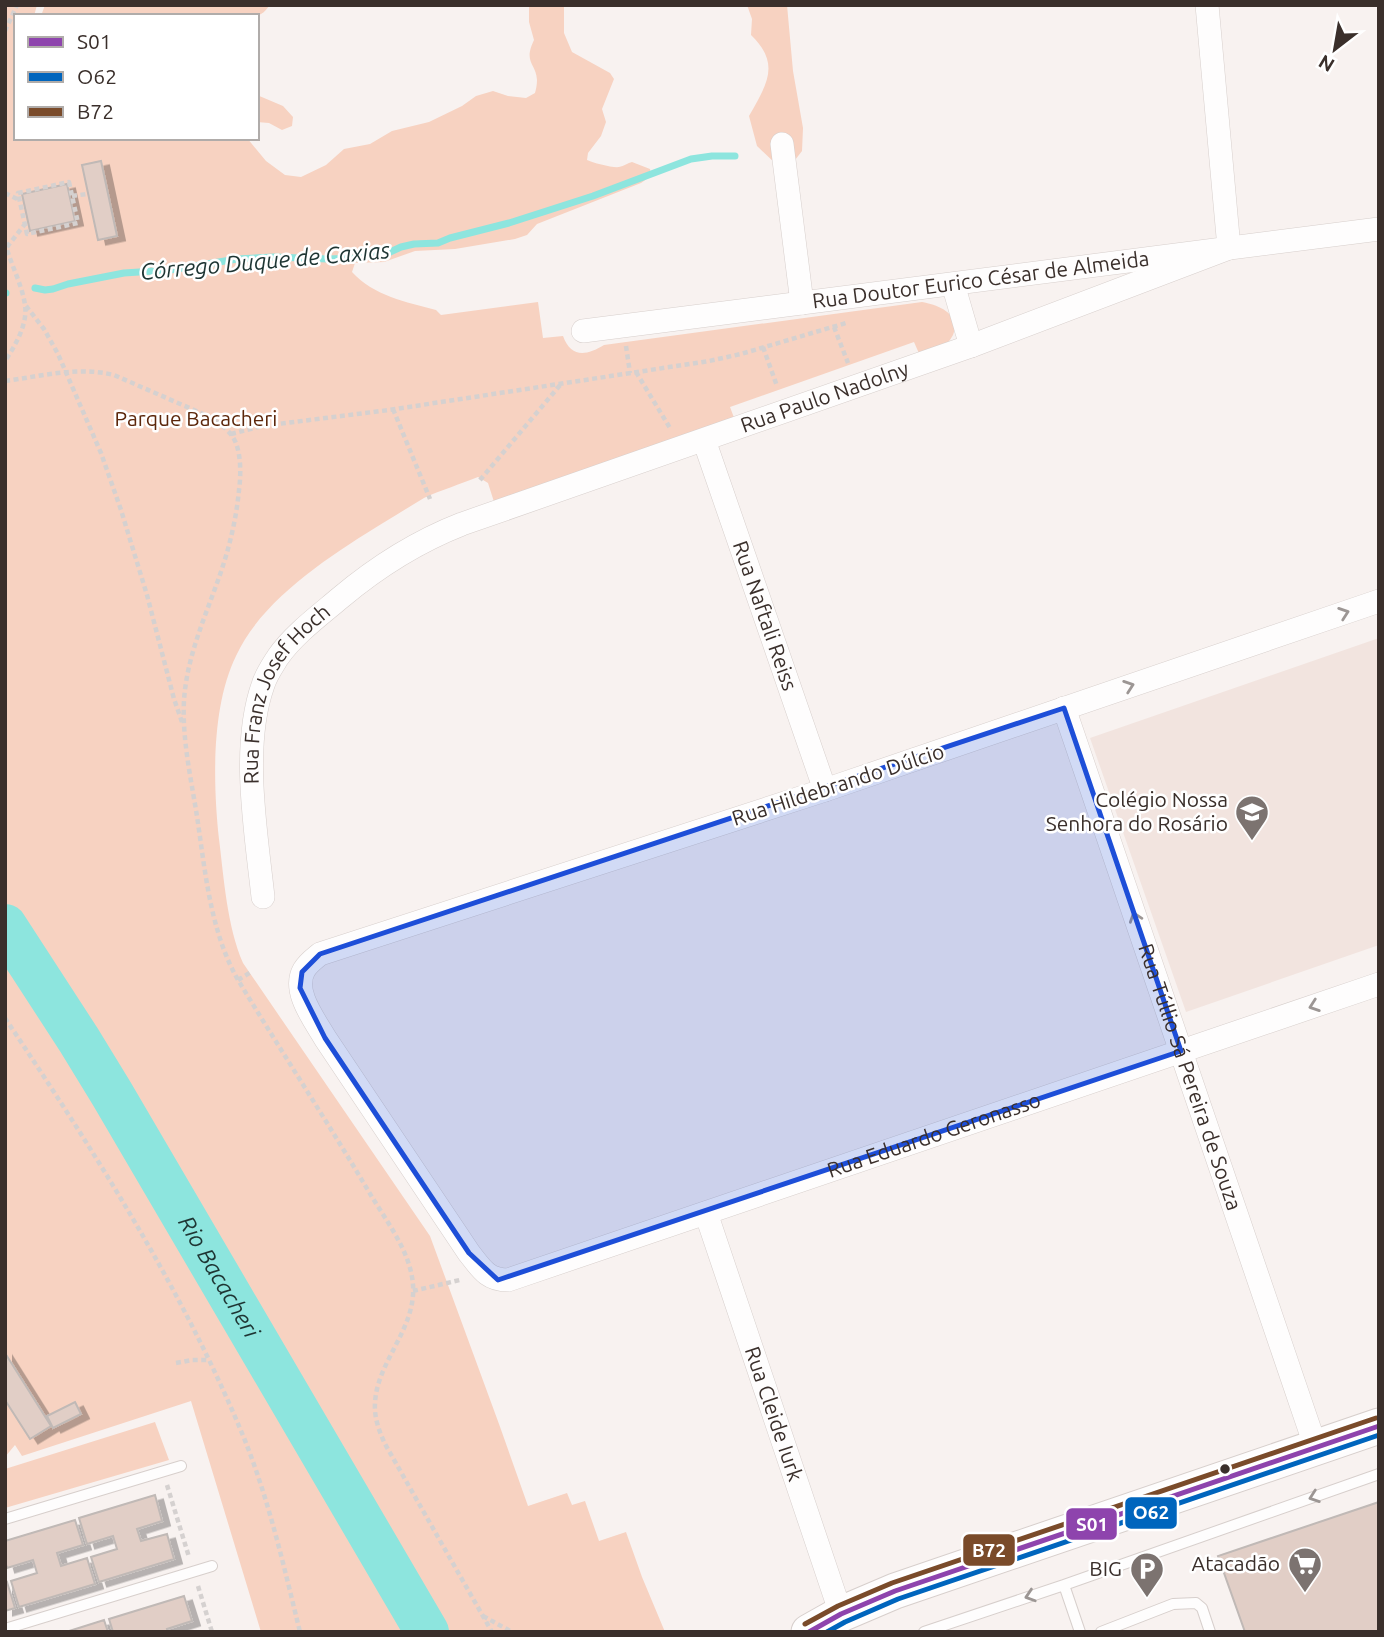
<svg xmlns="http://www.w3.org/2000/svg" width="1384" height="1637" viewBox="0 0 1384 1637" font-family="Ubuntu,sans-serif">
	<defs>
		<filter id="shadow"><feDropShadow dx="8" dy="4.5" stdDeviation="0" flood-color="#0004"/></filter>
	</defs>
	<rect width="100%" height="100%" fill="#f8f2f0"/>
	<path fill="#f2e4df" d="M1379,638V945L1186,1012L1090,738Z"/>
	<path fill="#f7d2c1" d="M5,5H37L34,16H16V138H247L266,161L285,175L301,177L326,165L344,149L370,144L392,131L429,122L462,106L476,96L493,91L508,96L526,98L535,93C536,89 537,85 537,80C536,63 523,63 534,40L529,22V5H564V33L572,52L610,73L614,79L602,109L606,122L601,136L588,153L587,160C593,163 613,168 619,167C624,166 628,163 632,162L650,169L651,176L641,183L537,224L527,235L515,239L455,249L415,251L384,262L355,263L352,272C374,296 406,302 436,310L441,315L538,302L543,338L563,336C571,358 586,356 604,345L922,302C939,305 961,314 953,335C950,340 947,345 942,348C936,352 927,355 921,358L914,342L730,407L736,423L495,505L488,483L478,477C461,484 441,490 424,498C410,506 397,515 383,523C331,555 262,599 236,656C211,707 213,784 219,839C224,879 227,926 243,963L430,1236L499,1424L528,1506L567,1493L572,1505L585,1501L599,1541L626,1532L642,1577L665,1632H261L191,1401L22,1456L15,1445L5,1457Z
		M45,5H270C267,8 265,12 261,14C250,21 221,12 207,16H41Z
		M747,5H787L793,71L803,128L802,151L792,164L777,165L757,146L749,116C767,84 781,64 751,35L752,19Z
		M257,95L283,106L293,117L292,126L282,130L269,123L257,122Z
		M155,1422L169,1460L5,1508V1469Z"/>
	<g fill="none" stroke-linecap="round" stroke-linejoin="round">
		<path stroke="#8de5de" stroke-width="7" d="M35,288L45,290L53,289L68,284L124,273L170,270L237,259L274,257L328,259L355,258L388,253L401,247L414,244L438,243L450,238L509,223L593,196L691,159L712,156H735
			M5,293H6"/>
		<path stroke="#8de5de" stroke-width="44" id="s1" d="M5,926L79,1040L112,1094L427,1632"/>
	</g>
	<path fill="#e1cec6" stroke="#c0b9b6" stroke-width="2" filter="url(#shadow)" d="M101,161L117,236L98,240L82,165Z
		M67,184L75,221L30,231L22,194Z
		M5,1353L51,1426L30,1439L5,1400Z
		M75,1402L81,1414L53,1428L47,1416Z
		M155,1495L162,1521L137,1529L141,1541L167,1534L174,1559L99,1582L91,1557L117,1549L113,1536L87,1544L79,1518Z
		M1379,1502V1632H1245L1218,1556Z
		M75,1520L83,1545L57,1553L61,1566L87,1558L95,1584L19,1607L11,1581L37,1573L33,1560L7,1568L5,1561V1541Z
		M7,1582L15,1608L5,1611V1583Z
		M184,1596L192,1621L167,1629L168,1632H113L109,1619Z
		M104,1620L108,1632H66Z"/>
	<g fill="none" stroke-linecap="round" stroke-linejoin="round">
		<g stroke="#d7cfcc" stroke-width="12">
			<path id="service" d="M5,1519L181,1466
				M1064,1585L1080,1632
				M5,1629L212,1566
				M924,1632L1064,1585L1379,1474
				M1101,1632L1173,1604L1196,1603L1202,1608L1210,1632"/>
		</g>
		<g stroke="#d7cfcc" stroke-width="24">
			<g id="minor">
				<path d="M782,144L802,303"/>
				<path d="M953,284L971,346"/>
				<path id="s2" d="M583,331L1379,229"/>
				<path id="s3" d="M704,440L825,790"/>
				<path id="s4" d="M1379,601L825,790L320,954C314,959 308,963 304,970C292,991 314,1019 325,1038L469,1253C481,1268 487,1280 508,1280L1379,984"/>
				<path id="s5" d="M1064,708L1316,1448"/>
				<path id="s6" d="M263,897C256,832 241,747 263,685C266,675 273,665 278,657C293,635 320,615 340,598C378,566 416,542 462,524L971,346L1229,248L1207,5"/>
				<path id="s7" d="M706,1213L841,1614"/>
			</g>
		</g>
		<g stroke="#d7cfcc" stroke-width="37">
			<path id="primary" d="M809,1632L841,1614L895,1591L1379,1426"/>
		</g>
		<path stroke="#d5d1d0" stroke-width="4.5" stroke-dasharray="5 3.5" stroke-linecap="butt" d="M5,31L17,5
			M69,182L78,223L27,234L18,193Z
			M5,193L19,200
			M72,196L87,194
			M5,242C10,263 22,284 25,305C28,324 15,346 5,361
			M7,247L25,224
			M26,306L44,329L58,354L101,453L121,510L147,595L174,699L182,722
			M834,327L848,363
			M626,346L630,373
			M763,347L777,386
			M636,372L670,428
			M5,381C43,376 77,366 114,375L210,417C220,424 231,431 236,443C241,457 241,475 239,490C236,522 228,553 217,583C203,622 187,658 184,700C182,737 190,774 196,810C205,867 209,929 238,980C281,1051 327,1121 369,1192C385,1219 407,1247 412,1277C421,1325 377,1359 375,1403C374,1417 379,1431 385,1444L492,1632
			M393,409L430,499
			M231,434L262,426L389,410L709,361L741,354L846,323
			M480,480L561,384
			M238,980L251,972
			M5,1018C94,1151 183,1290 244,1438C269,1500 284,1567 300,1632
			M413,1291L460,1280
			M176,1363L192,1360H209
			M167,1485L189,1557
			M198,1586L212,1632
			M483,1616L512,1632"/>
		<use href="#service" stroke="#fefdfd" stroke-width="10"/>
		<use href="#minor" stroke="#fefdfd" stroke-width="23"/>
		<use href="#primary" stroke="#fefdfd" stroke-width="35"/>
		<g stroke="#fff" stroke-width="10">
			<path id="bus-1" d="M809,1632L841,1614L895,1591L1379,1426"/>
		</g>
		<g stroke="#fff" stroke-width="10">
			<path id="bus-2" d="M827,1632L845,1622L898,1599L1379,1435"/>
		</g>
		<g stroke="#fff" stroke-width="10">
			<path id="bus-3" d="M805,1624L838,1606L892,1583L1376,1418"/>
		</g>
		<use href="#bus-1" stroke="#8e44ad" stroke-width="5"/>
		<use href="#bus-2" stroke="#0065bd" stroke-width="5"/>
		<use href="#bus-3" stroke="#7a4b2a" stroke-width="5"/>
	</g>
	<defs><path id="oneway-chevron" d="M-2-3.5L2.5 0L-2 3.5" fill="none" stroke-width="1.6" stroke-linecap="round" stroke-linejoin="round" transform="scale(1.75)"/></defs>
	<g stroke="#9c9694">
		<use href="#oneway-chevron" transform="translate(1344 613) rotate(-19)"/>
		<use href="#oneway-chevron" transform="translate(1129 686) rotate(-19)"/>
		<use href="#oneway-chevron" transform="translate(1135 917) rotate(-109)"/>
		<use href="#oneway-chevron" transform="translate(1314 1006) rotate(161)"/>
		<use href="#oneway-chevron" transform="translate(1314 1497) rotate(161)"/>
		<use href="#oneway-chevron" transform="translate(1030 1596) rotate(162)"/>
	</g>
	<path fill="#1d4ed8" fill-opacity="0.2" stroke="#1d4ed8" stroke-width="5" stroke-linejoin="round" d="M1064,708L1181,1051L498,1280L469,1253L325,1038L300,988L302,972L320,954Z"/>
	<defs>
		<g id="school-pin" transform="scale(1.75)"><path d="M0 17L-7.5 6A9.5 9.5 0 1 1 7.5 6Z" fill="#7c7370" stroke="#fff"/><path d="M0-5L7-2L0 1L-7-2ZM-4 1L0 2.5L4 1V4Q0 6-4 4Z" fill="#fff"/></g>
		<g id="supermarket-pin" transform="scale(1.75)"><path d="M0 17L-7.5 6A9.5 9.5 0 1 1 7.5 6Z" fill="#7c7370" stroke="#fff"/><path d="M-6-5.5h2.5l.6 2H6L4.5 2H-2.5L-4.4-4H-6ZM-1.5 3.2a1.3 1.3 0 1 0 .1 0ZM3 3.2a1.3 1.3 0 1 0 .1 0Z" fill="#fff"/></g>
		<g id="parking-pin" transform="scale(1.75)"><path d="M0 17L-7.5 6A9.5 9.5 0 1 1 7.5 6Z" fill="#7c7370" stroke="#fff"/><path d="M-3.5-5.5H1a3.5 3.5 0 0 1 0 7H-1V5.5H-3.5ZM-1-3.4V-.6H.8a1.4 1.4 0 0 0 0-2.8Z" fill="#fff"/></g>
	</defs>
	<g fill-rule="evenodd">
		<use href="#school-pin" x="1252" y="812"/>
		<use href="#supermarket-pin" x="1305" y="1564"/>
		<use href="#parking-pin" x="1147" y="1569"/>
	</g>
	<circle fill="#3a2f2b" stroke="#fff" stroke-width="2.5" cx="1225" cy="1469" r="6"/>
	<g text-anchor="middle" stroke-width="5" stroke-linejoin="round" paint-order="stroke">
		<g font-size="21" fill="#3a2f2b" stroke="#fff">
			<text dy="7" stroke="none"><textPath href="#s2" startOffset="401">Rua Doutor Eurico César de Almeida</textPath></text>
			<text dy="7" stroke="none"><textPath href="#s6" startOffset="859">Rua Paulo Nadolny</textPath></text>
			<text dy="7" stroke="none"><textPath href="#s3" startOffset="186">Rua Naftali Reiss</textPath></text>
			<text dy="7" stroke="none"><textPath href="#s6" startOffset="214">Rua Franz Josef Hoch</textPath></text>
			<text transform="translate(838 785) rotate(-18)" y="7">Rua Hildebrando Dúlcio</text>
			<text dy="7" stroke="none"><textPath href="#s5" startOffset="390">Rua Túllio Sá Pereira de Souza</textPath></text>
			<text dy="7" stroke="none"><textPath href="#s4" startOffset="1972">Rua Eduardo Geronasso</textPath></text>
			<text dy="7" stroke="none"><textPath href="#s7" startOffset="212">Rua Cleide Iurk</textPath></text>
		</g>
		<g font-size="21" fill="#5c270b" stroke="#fff">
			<text x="196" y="426">Parque Bacacheri</text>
		</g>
		<g font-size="21" fill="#3a2f2b" stroke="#fff" text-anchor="end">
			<text x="1228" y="807">Colégio Nossa<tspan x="1228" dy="24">Senhora do Rosário</tspan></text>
			<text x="1280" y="1571">Atacadão</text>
			<text x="1122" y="1576">BIG</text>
		</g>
		<g font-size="23" font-style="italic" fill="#1e3533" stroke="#fff">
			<text transform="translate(265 261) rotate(-5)" y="8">Córrego Duque de Caxias</text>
			<text dy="8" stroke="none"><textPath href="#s1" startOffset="411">Rio Bacacheri</textPath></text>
		</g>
	</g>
	<g stroke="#fff" stroke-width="2.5">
		<rect x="1124" y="1496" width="54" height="34" rx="7" fill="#0065bd"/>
		<rect x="1065" y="1507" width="53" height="34" rx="7" fill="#8e44ad"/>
		<rect x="962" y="1533" width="54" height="34" rx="7" fill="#7a4b2a"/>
	</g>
	<g font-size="19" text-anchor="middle" font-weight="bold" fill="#fff">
		<text x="1151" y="1519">O62</text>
		<text x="1092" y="1531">S01</text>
		<text x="989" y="1557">B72</text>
	</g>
	<rect width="1384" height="1637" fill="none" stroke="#3a2f2b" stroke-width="14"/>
	<rect x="14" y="14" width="245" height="126" fill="#ffffff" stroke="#b0acaa" stroke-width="2"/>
	<rect x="28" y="37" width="35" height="10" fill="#8e44ad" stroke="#b0acaa" stroke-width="2"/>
	<text x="77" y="49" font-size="21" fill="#3a2f2b">S01</text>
	<rect x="28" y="72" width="35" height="10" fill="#0065bd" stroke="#b0acaa" stroke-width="2"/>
	<text x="77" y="84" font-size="21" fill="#3a2f2b">O62</text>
	<rect x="28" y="107" width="35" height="10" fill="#7a4b2a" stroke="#b0acaa" stroke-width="2"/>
	<text x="77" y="119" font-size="21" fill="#3a2f2b">B72</text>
	<g transform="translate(1335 49) rotate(211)" stroke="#ffffff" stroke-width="5" paint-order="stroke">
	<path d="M0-5L12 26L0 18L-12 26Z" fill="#3a2f2b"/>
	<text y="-10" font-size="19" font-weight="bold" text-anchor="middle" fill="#3a2f2b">N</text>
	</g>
</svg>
